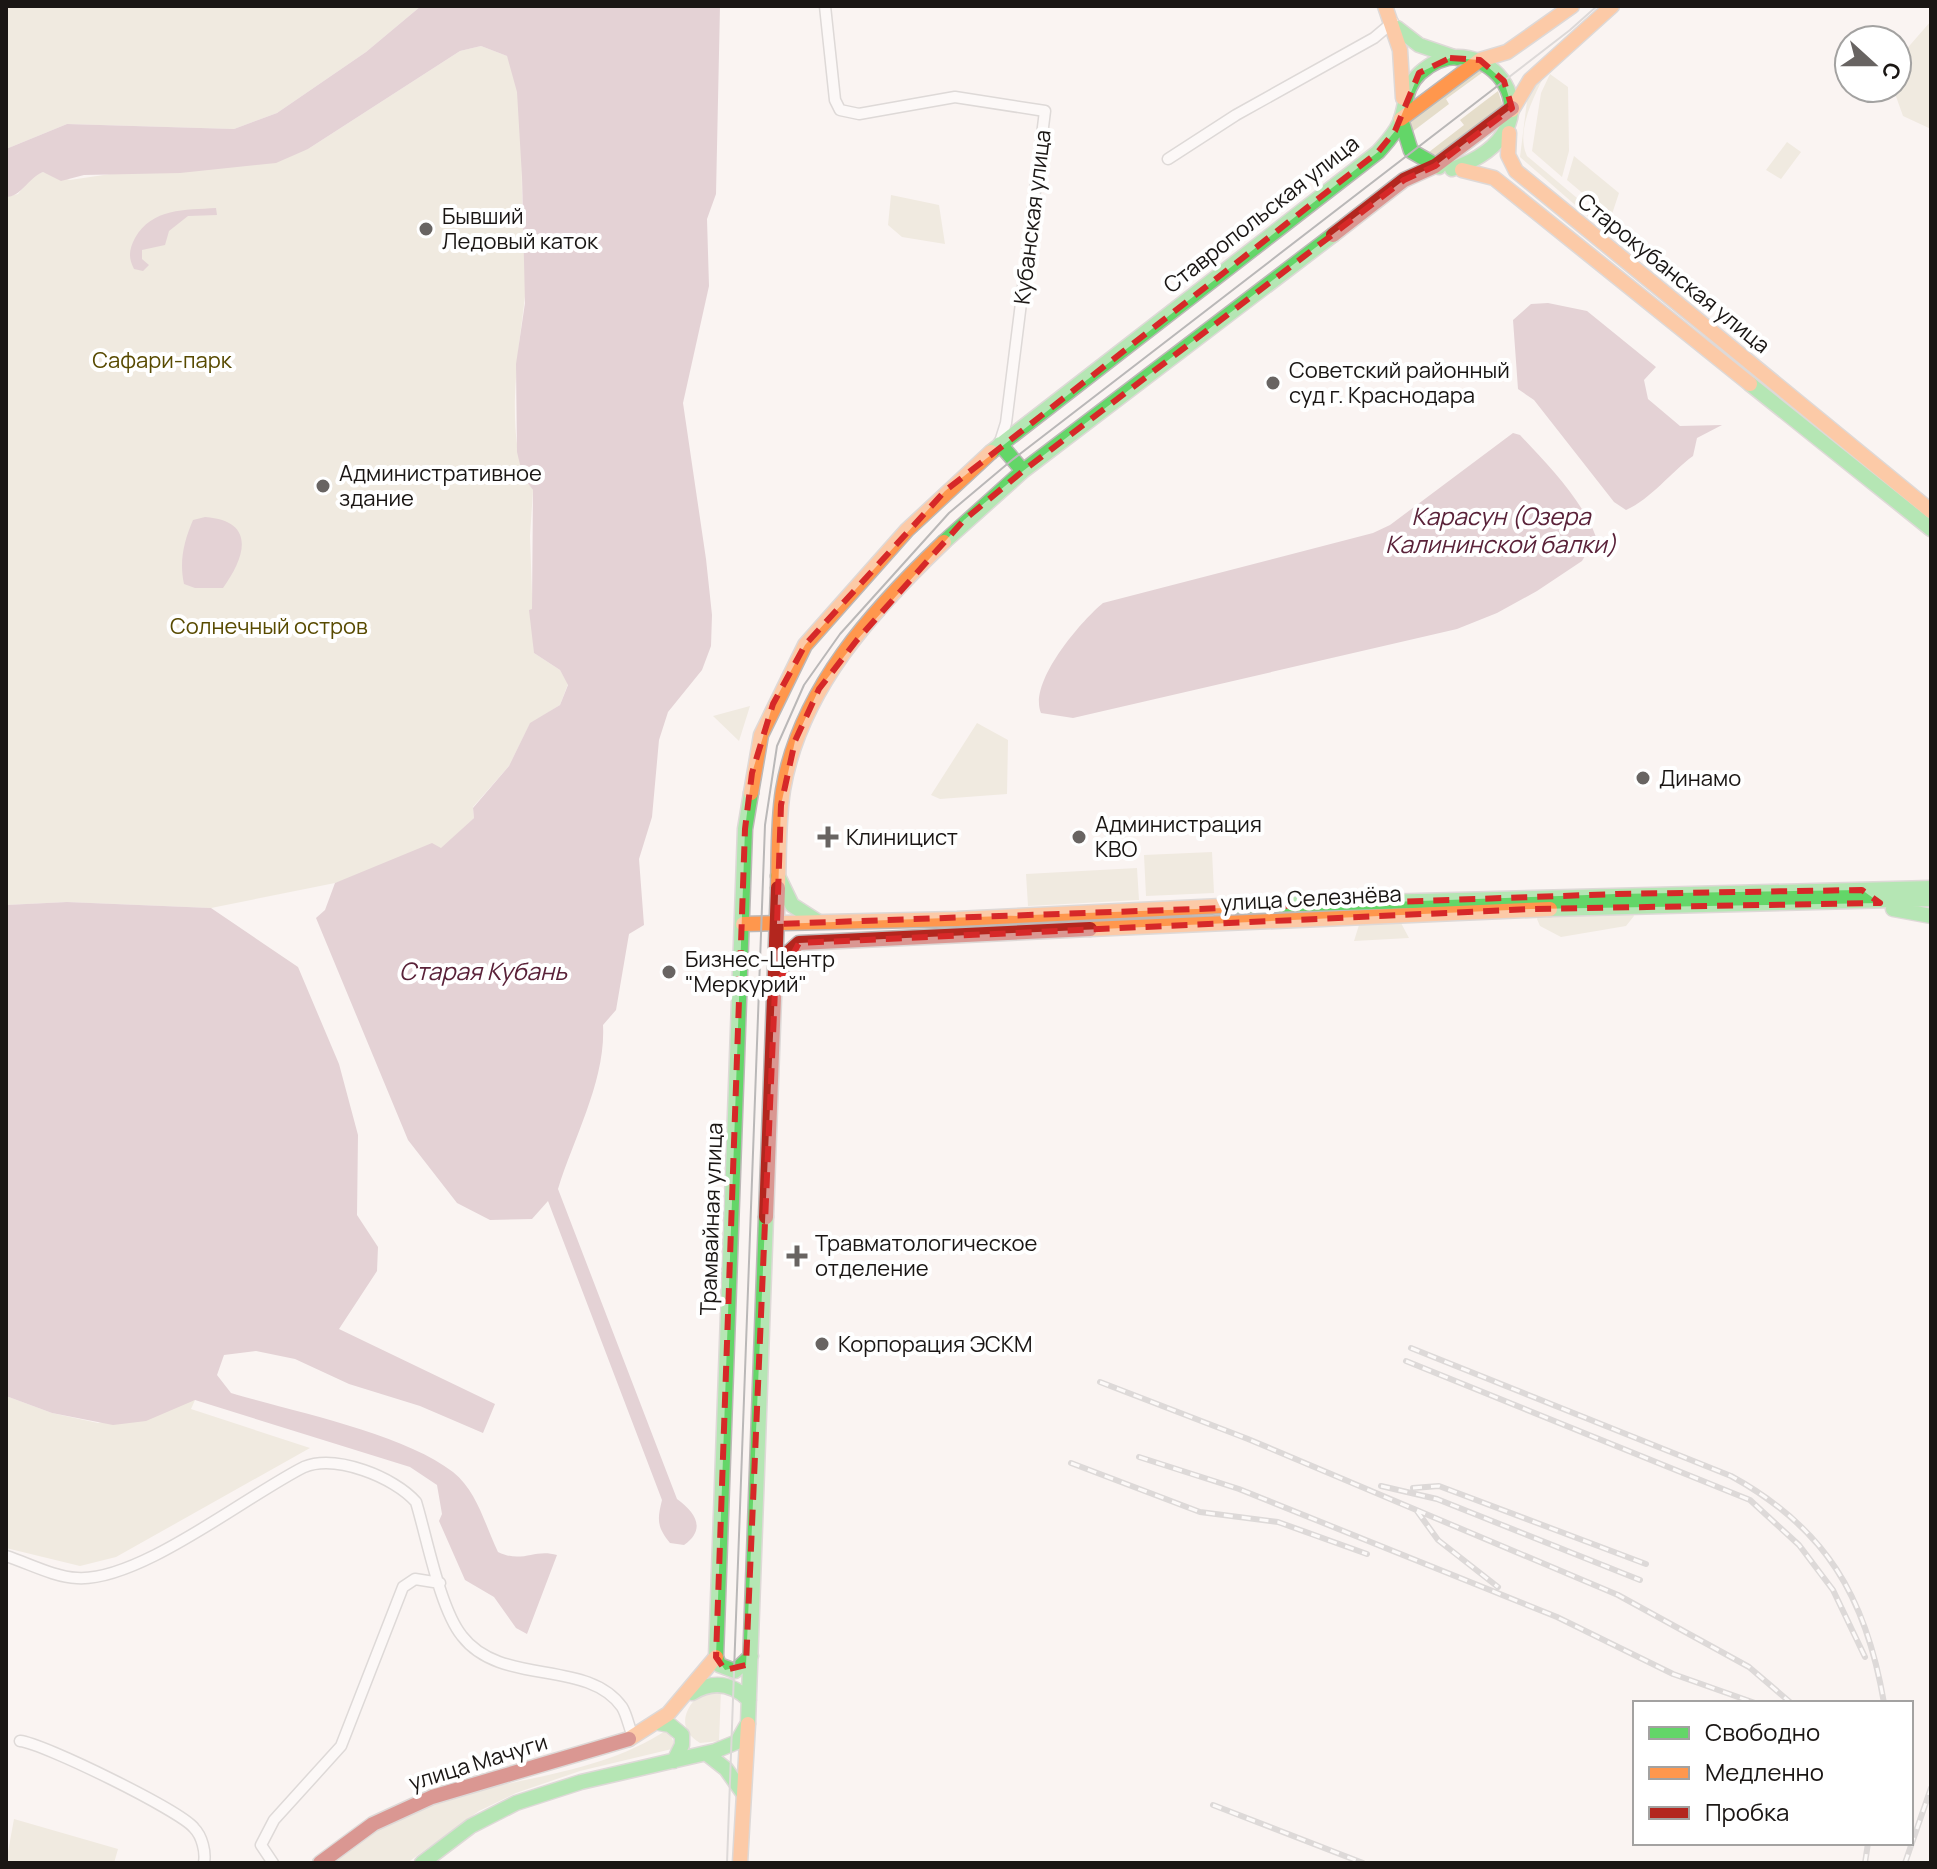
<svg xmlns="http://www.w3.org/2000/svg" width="1937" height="1869" viewBox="0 0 1937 1869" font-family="Manrope,sans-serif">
	<rect width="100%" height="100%" fill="#faf4f2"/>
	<path fill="#e5ddca" d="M6,6H421L366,52L277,113L234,129L67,124L6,149Z
		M1931,21V129L1903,116L1893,88H1897V60Z
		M481,46L507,56C526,97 521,151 522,195C523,231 529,269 524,305C518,353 503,450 533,490L530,536L534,653L560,670L568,684L560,705L530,724L509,766L473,807L474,818L441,849L335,883L211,908L67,902L6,905V197L18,194L32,176L43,172L70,180L124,172L164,173L308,149L460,51Z
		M1474,68L1483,72L1446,99L1449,104L1412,132L1409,121Z
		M1546,72C1535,95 1515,130 1527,156L1608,224L1604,230L1520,157L1528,93Z
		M1550,74L1568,87L1569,151L1562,177L1532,151L1541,93Z
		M1498,91L1503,106L1442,158L1429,152L1464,125L1460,120Z
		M1787,142L1801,152L1781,179L1766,170Z
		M1574,156L1619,193L1611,217L1567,180Z
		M891,195L939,205L945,244L902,237L888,225Z
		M750,706L739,741L713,716Z
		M977,723L1008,740L1007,794L940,799L931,795Z
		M1212,852L1214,893L1146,896L1144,855Z
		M1137,868L1139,900L1028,906L1026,874Z
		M1631,910L1634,916L1626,926L1561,937L1540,926L1537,919L1540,913Z
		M1401,923L1409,938L1354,941L1359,925Z
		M6,1396L52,1413L98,1423L195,1400L191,1409L310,1448L116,1557L80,1566L6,1548Z
		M721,1690L719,1741L700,1743C675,1728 685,1706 704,1691Z
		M668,1729L676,1748L580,1771L516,1793L479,1811L407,1863H332C351,1848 371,1832 392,1820C478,1776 587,1784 668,1729Z
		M14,1819L118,1849L114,1863H6Z"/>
	<path fill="#c9a9b2" d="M421,6H720L716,194L707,219L709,286L683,403L706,559L712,615L711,646L702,670L668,712L659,740L652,817L639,859L644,925L629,934L616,1010L603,1025C606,1080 574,1137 558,1189L677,1499C695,1512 707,1529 684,1545L670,1543C657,1527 657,1520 662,1500L548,1201L532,1219L490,1220L457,1203L408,1140L316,918L325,910L335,883L432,843L441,848L474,818L473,808L509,766L530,723L560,705L568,685L560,670L534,653L529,610L532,609L533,490L523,477L517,452L516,364L525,303L522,177L517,92L507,56L481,46L460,51L308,149L276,163L180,173L84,175L61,181L43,172C28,178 21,197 6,197V149L67,124L234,129L277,113L366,52Z
		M216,208L217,215L188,216L169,231L165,245L142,250V259L149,265L143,271L134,269C128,257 129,250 135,238C152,208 185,210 216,208Z
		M1548,303L1587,311L1656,367L1644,380L1648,399L1680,426L1722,425L1697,438L1693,456C1671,472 1651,499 1626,510L1614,502L1534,400L1518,389L1513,320L1531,304Z
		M1513,433L1520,435C1547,464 1582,499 1596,537L1582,561L1537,591L1497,613L1457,629L1073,718L1041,713C1028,683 1080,622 1103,603L1373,533L1390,525Z
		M205,517C256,521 246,556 223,588H195L184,584C179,561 184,541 193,520Z
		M67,902L211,908L298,967L339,1064L358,1135L357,1215L378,1247L377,1271L339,1329L495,1404L483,1433L420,1406L349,1384L295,1359L256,1351L224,1355L217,1375L231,1393C292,1411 405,1434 453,1472C477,1491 485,1525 498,1552C523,1564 534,1548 557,1555L527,1634L516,1628L494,1597L465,1580L439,1521L442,1514L437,1485L410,1467L195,1400L146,1421L113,1425L52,1413L6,1396V905Z"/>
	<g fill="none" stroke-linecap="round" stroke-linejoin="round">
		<g stroke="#bcb8b7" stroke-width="13">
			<path id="street" d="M825,6L835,100L840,110L859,114L955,97L1045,111L1006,423L1000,442
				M1168,159L1236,115L1374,38L1393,22
				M6,1556C28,1563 54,1577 77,1578C139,1582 246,1496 304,1467C336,1454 394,1477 416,1502C427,1538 440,1609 462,1636C501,1687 587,1658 622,1707C627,1715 629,1728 633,1736
				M20,1741C43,1743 181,1811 194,1828C202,1836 206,1852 204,1863
				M273,1863L261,1845L274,1820L341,1746L403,1587L415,1579L440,1583"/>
		</g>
		<g stroke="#bcb8b7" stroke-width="17">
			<path id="fast" d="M1397,28L1419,45L1457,58
				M1401,119L1411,151L1439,167
				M1750,384L1931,529
				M1000,444L1023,471
				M991,452L1378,152C1386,143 1395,134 1400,122C1407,103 1404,88 1420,73C1483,16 1572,127 1452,169
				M944,542L1023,471L1333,235
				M778,876L792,905L817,921
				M1222,906L1931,888
				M1550,909L1931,899
				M1893,909L1931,916
				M751,1656L735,1671L719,1665L716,1657L745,829L751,793
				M692,1693C713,1680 732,1683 749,1700
				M659,1723L670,1725L682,1735V1745L674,1761
				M707,1754L726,1769L743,1793
				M422,1863L471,1826L516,1803L581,1782L715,1751L737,1742L748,1723L766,1217"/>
		</g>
		<g stroke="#bcb8b7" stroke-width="17">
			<path id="slow" d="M1385,6L1400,50L1403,98
				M1512,110L1530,80L1612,6
				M1401,119L1480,60L1507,52L1572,6
				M1509,133L1508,155L1516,171L1931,511
				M1462,170L1494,178L1750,384
				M751,793L761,735L805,645L907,530L991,452
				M778,888C779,856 778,822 783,790C800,689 873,610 944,542
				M743,924L957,919L1222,906
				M1090,929L1550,909
				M629,1739L668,1714L716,1657
				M740,1863L748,1724"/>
		</g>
		<g stroke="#bcb8b7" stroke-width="17">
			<path id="jam" d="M1333,235L1404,180L1435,166L1512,108
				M778,978L789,952L799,943L1090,929
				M766,1217L778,888
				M320,1863L373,1824L432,1797L629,1739"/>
		</g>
		<use href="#street" stroke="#fefdfd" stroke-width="10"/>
		<use href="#fast" stroke="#63d668" stroke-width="14"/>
		<use href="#slow" stroke="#ff974d" stroke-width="14"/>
		<use href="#jam" stroke="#b3261e" stroke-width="14"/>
		<path stroke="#bab8b8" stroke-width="2" d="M727,1863L765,825L777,746L804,685L840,634L949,513L1012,460L1570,30L1597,6"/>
		<g stroke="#bab8b8" stroke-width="6">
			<path id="rail" d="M1411,1348L1731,1476C1826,1528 1866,1597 1884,1703
				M1406,1361L1750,1500L1799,1545L1833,1590L1865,1657
				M1100,1382L1248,1439L1618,1595L1749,1667L1791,1703
				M1139,1457L1239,1489L1557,1617L1673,1674L1755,1703
				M1071,1463L1200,1512L1278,1522L1367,1554
				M1381,1486L1437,1499L1640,1580
				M1413,1488L1439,1486L1646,1564
				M1417,1511L1438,1540L1498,1587
				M1213,1805L1363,1863
				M1865,1863L1868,1843
				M1905,1863L1931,1788"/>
		</g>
		<use href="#rail" stroke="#fff" stroke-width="3" stroke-dasharray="9" stroke-linecap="butt"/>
	</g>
	<path d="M0 0H1937V1869H0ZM1450,58L1480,60L1504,81L1512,108L1435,166L1404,180L1023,471L964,520L857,640L819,689L795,741L781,805L777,924L1616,894L1862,890L1880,903L1531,909L799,943L775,989L746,1665L725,1670L716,1657L745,829L752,773L773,704L805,645L945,491L1378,152L1395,131L1419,73Z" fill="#faf4f2" fill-opacity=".55" fill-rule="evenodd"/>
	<path fill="none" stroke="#d62828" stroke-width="6" stroke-dasharray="16 10" stroke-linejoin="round" d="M1450,58L1480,60L1504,81L1512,108L1435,166L1404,180L1023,471L964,520L857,640L819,689L795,741L781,805L777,924L1616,894L1862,890L1880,903L1531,909L799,943L775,989L746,1665L725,1670L716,1657L745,829L752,773L773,704L805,645L945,491L1378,152L1395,131L1419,73Z"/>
	<g fill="#686462" stroke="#fff" stroke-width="3">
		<circle cx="426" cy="229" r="8"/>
		<circle cx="1273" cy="383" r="8"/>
		<circle cx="323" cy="486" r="8"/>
		<circle cx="1643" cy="778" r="8"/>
		<path d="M824 825h8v8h8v8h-8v8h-8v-8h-8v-8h8z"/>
		<circle cx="1079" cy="837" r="8"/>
		<circle cx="669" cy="972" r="8"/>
		<path d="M793 1244h8v8h8v8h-8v8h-8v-8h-8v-8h8z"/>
		<circle cx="822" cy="1344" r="8"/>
	</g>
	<g text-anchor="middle" stroke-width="8" stroke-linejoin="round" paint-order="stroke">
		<g font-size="22" fill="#1a1614" stroke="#fff">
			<text transform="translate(1261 214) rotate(-38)" y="8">Ставропольская улица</text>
			<text transform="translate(1032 217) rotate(-83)" y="8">Кубанская улица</text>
			<text transform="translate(1674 273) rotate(39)" y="8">Старокубанская улица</text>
			<text transform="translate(1311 898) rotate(-3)" y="8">улица Селезнёва</text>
			<text transform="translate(711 1219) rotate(-88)" y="8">Трамвайная улица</text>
			<text transform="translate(478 1762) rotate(-17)" y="8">улица Мачуги</text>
		</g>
		<g font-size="22" fill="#1a1614" stroke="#fff" text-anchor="start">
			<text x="442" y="224">Бывший<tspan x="442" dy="25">Ледовый каток</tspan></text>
			<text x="1289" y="378">Советский районный<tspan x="1289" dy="25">суд г. Краснодара</tspan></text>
			<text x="339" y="481">Административное<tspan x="339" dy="25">здание</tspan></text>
			<text x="1659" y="786">Динамо</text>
			<text x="1095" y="832">Администрация<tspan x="1095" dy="25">КВО</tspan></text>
			<text x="846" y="845">Клиницист</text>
			<text x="685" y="967">Бизнес-Центр<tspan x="685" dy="25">"Меркурий"</tspan></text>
			<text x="815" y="1251">Травматологическое<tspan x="815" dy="25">отделение</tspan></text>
			<text x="838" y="1352">Корпорация ЭСКМ</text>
		</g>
		<g font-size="22" fill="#584a00" stroke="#fff">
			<text x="162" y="368">Сафари-парк</text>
			<text x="269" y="634">Солнечный остров</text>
		</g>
		<g font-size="24" font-style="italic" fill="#5a2239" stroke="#fff">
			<text x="1501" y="525">Карасун (Озера<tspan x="1501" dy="28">Калининской балки)</tspan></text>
			<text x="483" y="980">Старая Кубань</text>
		</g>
	</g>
	<rect width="1937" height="1869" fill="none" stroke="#1a1614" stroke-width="16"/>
	<rect x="1633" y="1701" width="280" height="144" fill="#ffffff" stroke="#a3a2a1" stroke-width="2"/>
	<rect x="1649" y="1727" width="40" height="12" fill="#63d668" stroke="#a3a2a1" stroke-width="2"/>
	<text x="1705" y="1741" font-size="24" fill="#1a1614">Свободно</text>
	<rect x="1649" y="1767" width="40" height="12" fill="#ff974d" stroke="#a3a2a1" stroke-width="2"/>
	<text x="1705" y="1781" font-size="24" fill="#1a1614">Медленно</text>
	<rect x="1649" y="1807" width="40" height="12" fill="#b3261e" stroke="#a3a2a1" stroke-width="2"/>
	<text x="1705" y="1821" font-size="24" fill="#1a1614">Пробка</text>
	<g transform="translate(1873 64) rotate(111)"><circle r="38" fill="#ffffff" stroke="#a3a2a1" stroke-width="2"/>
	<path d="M0-6L14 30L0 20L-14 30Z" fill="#686462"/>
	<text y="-12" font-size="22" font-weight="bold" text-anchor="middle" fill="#1a1614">С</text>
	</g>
</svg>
